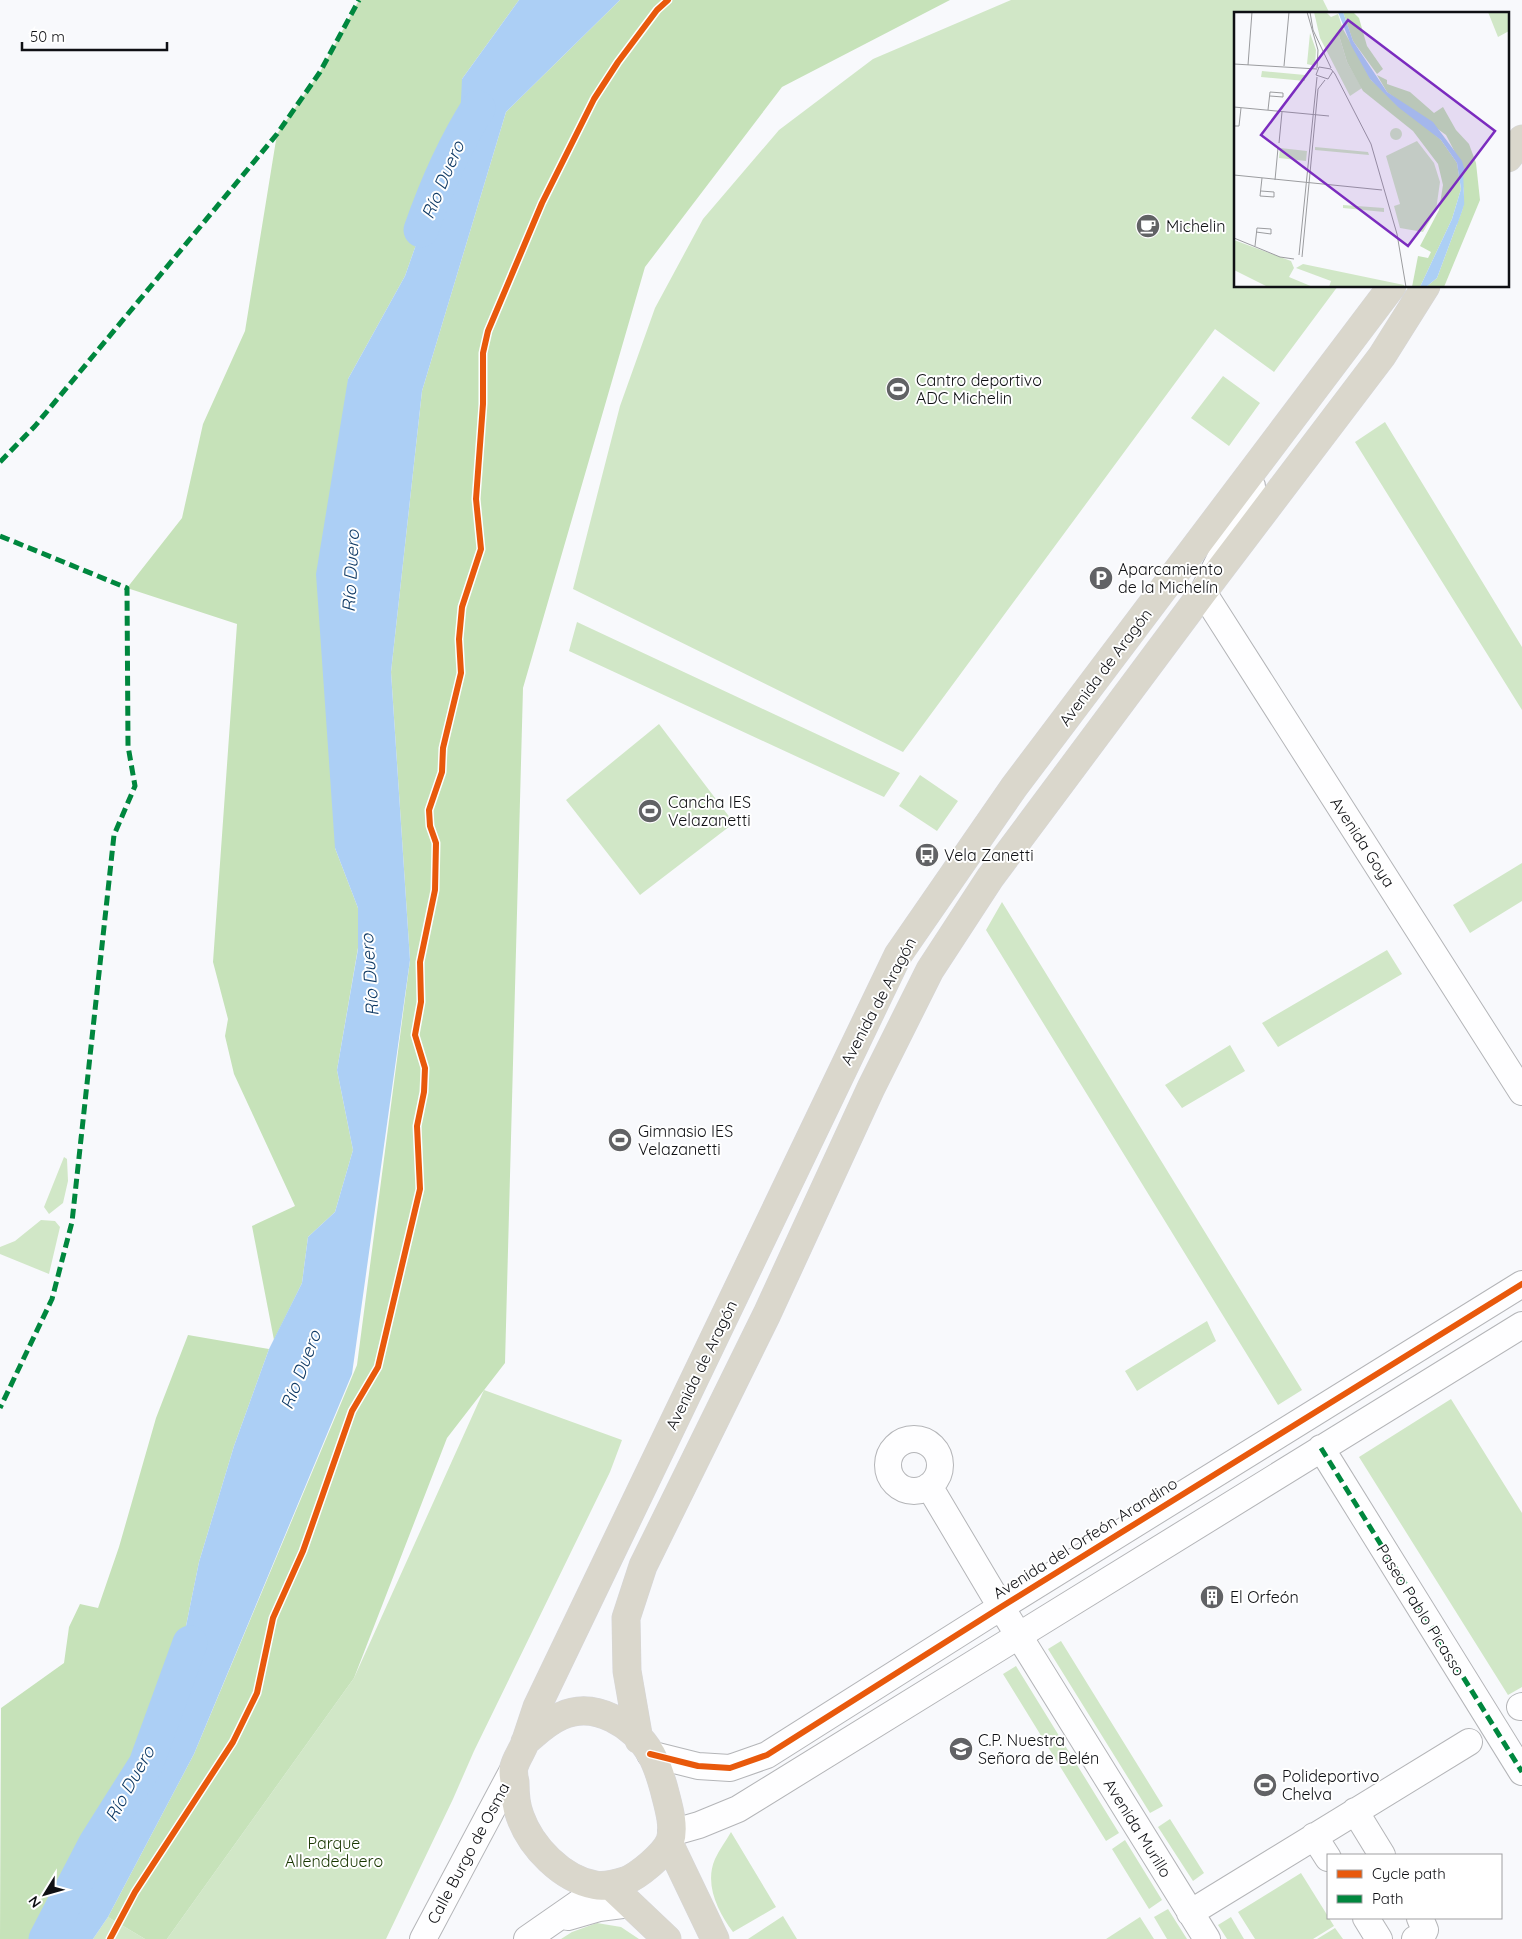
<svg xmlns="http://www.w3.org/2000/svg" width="1522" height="1939" viewBox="0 0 1522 1939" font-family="Quicksand,sans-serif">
	<rect width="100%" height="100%" fill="#f8f9fc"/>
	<path fill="#d1e7c7" d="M1011,0H1323L1330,14H1236V286H1338L1274,372L1215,329L903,752L573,589L620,406L655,308L703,219L779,130L873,59Z
		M1223,376L1260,403L1229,446L1191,418Z
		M1385,422L1522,647V710L1355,442Z
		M577,622L900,773L884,797L569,651Z
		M659,724L734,823L640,895L566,800Z
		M920,775L958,801L937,831L899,806Z
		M1522,863V901L1470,933L1453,905Z
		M1002,902L1302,1390L1278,1405L986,930Z
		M1387,950L1402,974L1278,1047L1262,1023Z
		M1230,1045L1245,1071L1182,1108L1165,1085Z
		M64,1157L67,1159L68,1181L63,1203L49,1214L44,1207Z
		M41,1220L55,1221L60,1227L49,1274L0,1254V1247L15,1241Z
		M1207,1321L1216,1341L1137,1391L1125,1371Z
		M484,1390L622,1440L610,1472L474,1751L453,1799L386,1939H167L354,1678Z
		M1451,1399L1522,1513V1687L1508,1695L1359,1457Z
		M1061,1641L1163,1806L1150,1813L1048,1649Z
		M1016,1666L1119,1833L1106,1841L1003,1674Z
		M1170,1819L1204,1873L1193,1881L1158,1827Z
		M731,1832L776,1907L733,1932C718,1912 704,1884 715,1859C719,1850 726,1841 731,1832Z
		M1125,1840L1162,1900L1149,1909L1112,1849Z
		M1301,1873L1334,1926L1313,1939H1255L1238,1912Z
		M1168,1909L1187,1939H1167L1154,1917Z
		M783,1916L797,1939H748Z
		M108,1917L145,1939H93Z
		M1140,1917L1154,1939H1106Z
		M1231,1917L1244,1939H1227L1218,1925Z
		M597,1923L621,1927L639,1939H561L572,1932Z
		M1335,1928L1343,1939H1317Z"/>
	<path fill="#c6e2b9" d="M359,0H519L462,79L463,132L437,185L405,276L348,379L335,848L358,908V948L337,1070L353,1150L335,1212L308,1237L302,1283L274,1340L252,1226L295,1206L234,1074L225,1036L228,1019L213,962L237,624L127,588L182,518L203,424L245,331L277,134L320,72Z
		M620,0H950L782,87L645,267L523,688L505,1363L447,1438L354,1678L167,1939H145L108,1917L194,1754L357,1365L410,960L391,672L422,391L506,112Z
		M188,1335L269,1349L234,1446L199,1562L174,1685L146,1764L96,1843L69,1895L32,1939H0L1,1708L64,1663L69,1627L80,1604L98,1608L119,1547L156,1418Z"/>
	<path fill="#accff5" d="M519,0H620L506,112L422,391L391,672L410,960L352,1374L194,1754L108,1917L93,1939H32L69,1895L96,1843L146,1764L174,1685L199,1562L234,1446L269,1349L302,1283L308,1237L335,1212L353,1150L337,1070L358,949V908L335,848L316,574L348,379L405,276L437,185L459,141L462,79Z"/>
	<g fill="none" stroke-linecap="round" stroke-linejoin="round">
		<path stroke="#accff5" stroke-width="35" d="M421,230C436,187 454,146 478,108
			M46,1939L96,1843L146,1764L190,1643"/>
		<g stroke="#b4b5b8" stroke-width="28">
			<path id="minor" d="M1247,479L1252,486V495L1203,592L1522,1092
				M888 1465a26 26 0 1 1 52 0a26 26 0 1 1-52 0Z
				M1321,1448L1522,1772
				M929,1486L1001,1607L1207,1939
				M1520,1707L1522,1706
				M650,1754L698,1766L730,1768L767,1755L1001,1607L1522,1284
				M1355,1811L1382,1855
				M671,1833L699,1825L738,1809L1522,1325
				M1314,1836L1328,1858
				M1190,1913L1469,1742
				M568,1917L599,1908L630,1904
				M1366,1918L1379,1939
				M423,1939L514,1768
				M527,1939L586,1898L596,1886
				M1415,1939L1423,1934L1425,1930L1420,1918"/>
		</g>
		<g stroke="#d6d6d9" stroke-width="29">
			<path id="highway" d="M1508,158L1522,139
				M639,1740L627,1671L626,1618L643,1566L767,1314L871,1088L930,970L990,878L1203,592L1382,356L1426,286
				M525,1742C537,1732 547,1722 561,1716C595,1700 634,1725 651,1754C657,1765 661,1778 664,1789C668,1805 675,1826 670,1841C664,1855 638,1876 625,1881C615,1884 605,1887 595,1885C562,1879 531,1847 520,1816C516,1806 515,1793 515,1782C514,1778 513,1772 514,1767C516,1759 522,1751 525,1743C529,1731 533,1719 537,1707L898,955L1014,787L1392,286
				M669,1843L715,1939
				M610,1885L667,1939"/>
		</g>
		<use href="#minor" stroke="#fefeff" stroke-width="26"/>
		<use href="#highway" stroke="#dad7cc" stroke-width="28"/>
		<path stroke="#00873e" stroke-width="5" stroke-dasharray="10 5" stroke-linecap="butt" d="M0,462L35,426L277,134L320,72L359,0
			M0,536L127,588L128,746L135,786L114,835L72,1222L52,1299L0,1408
			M1321,1448L1522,1772"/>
		<g stroke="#fff" stroke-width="9">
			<path id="cycleway" d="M650,1754L698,1766L730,1768L767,1755L1001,1607L1522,1284
				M110,1939L135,1892L233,1742L257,1693L273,1618L303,1551L352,1411L378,1367L420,1189L417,1126L424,1092L425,1068L415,1035L421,1002L420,962L435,890L436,843L430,826L429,810L442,772L443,748L461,673L459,639L462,607L481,549L476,499L483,404V353L488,331L542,203L594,99L618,62L657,10L668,0"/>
		</g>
		<use href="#cycleway" stroke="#e8590c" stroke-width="6"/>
	</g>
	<defs>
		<g id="cafe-disc" transform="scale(1.25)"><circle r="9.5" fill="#616265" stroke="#fff"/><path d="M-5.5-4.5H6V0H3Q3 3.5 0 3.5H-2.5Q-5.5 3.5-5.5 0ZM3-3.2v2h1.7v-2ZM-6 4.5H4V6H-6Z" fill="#fff"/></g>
		<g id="stadium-disc" transform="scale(1.25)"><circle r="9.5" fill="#616265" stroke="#fff"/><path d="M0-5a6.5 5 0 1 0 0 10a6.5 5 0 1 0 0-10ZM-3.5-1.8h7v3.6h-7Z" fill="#fff"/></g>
		<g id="parking-disc" transform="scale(1.25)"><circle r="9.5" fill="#616265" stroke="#fff"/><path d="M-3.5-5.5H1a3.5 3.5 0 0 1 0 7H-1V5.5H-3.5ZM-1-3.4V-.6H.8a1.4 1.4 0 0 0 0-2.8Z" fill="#fff"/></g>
		<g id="bus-disc" transform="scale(1.25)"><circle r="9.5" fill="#616265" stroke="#fff"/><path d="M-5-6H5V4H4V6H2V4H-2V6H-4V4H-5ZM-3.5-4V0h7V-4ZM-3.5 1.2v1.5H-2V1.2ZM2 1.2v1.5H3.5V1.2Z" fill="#fff"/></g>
		<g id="building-disc" transform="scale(1.25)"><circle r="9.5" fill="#616265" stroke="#fff"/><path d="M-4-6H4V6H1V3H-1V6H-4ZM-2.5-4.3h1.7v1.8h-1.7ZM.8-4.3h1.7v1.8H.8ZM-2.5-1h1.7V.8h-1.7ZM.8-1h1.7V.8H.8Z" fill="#fff"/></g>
		<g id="school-disc" transform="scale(1.25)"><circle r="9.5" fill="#616265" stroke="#fff"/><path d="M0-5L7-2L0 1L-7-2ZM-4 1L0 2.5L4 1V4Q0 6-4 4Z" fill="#fff"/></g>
	</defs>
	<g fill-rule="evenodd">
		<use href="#cafe-disc" x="1148" y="226"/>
		<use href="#stadium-disc" x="898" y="389"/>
		<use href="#parking-disc" x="1101" y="578"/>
		<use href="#stadium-disc" x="650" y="811"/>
		<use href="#bus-disc" x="927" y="855"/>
		<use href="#stadium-disc" x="620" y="1140"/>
		<use href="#building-disc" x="1212" y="1597"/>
		<use href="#school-disc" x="961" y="1749"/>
		<use href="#stadium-disc" x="1265" y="1785"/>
	</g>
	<g text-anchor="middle" stroke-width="4" stroke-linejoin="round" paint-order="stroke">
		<g font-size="16" fill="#0f1014" stroke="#fff" text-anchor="start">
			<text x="1166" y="232">Michelin</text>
			<text x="916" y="386">Cantro deportivo<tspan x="916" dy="18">ADC Michelin</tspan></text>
			<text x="1118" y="575">Aparcamiento<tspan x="1118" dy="18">de la Michelín</tspan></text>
			<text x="668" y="808">Cancha IES<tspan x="668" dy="18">Velazanetti</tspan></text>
			<text x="944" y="861">Vela Zanetti</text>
			<text x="638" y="1137">Gimnasio IES<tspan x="638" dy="18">Velazanetti</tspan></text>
			<text x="1230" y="1603">El Orfeón</text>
			<text x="978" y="1746">C.P. Nuestra<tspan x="978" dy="18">Señora de Belén</tspan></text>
			<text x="1282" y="1782">Polideportivo<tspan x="1282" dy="18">Chelva</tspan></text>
		</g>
		<g font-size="16" fill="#0f1014" stroke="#fff">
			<text transform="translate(1105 667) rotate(-53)" y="6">Avenida de Aragón</text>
			<text transform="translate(1363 842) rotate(57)" y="6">Avenida Goya</text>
			<text transform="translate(878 1001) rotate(-62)" y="6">Avenida de Aragón</text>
			<text transform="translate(701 1365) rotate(-64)" y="6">Avenida de Aragón</text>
			<text transform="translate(1085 1538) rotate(-32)" y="6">Avenida del Orfeón Arandino</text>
			<text transform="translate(1421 1610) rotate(58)" y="6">Paseo Pablo Picasso</text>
			<text transform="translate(1138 1828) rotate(58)" y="6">Avenida Murillo</text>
			<text transform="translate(468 1853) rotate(-62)" y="6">Calle Burgo de Osma</text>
		</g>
		<g font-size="16" fill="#183600" stroke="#fff">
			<text x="334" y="1849">Parque<tspan x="334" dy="18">Allendeduero</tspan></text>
		</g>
		<g font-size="18" font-style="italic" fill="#103b66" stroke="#fff">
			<text transform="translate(443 180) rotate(-67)" y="6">Río Duero</text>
			<text transform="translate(351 571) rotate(-87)" y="6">Río Duero</text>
			<text transform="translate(370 975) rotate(-94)" y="6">Río Duero</text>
			<text transform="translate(301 1370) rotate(-69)" y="6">Río Duero</text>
			<text transform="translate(130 1784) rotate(-61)" y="6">Río Duero</text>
		</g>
	</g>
	<g transform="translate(1234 12)">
		<rect width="275" height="275" fill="#f8f9fc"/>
		<path d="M80,0H92L97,5L104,2L109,17L104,20L113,50L128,76L116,84L86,26ZM254,0H275V19L264,25ZM76,21L82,38L81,54L73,52ZM28,59L71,63V69L27,65ZM156 122a6 6 0 1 1 12 0a6 6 0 1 1-12 0ZM183,129L200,151L206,170L202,198L189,220L166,216L160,194L166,192L152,144ZM81,135L134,140L135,143L81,138ZM46,136L73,139L72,149L45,146ZM109,193L150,196V200L109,196ZM0,228L57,249L60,256L55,265L79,275H34L0,258ZM69,252L170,273V275H95L97,269L62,256Z" fill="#d1e7c7"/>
		<path d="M109,0H119L125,6L133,34L149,57L143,62L119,29ZM109,17L137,68L207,128L223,151L227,177L218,207L186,275H178L184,244L194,246L197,240L186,234L205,198L209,173L204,152L179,119L129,79L113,50L104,20ZM143,63L153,68V72L176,80L200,101L209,95L222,118L235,132L242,151L246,188L210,275H192L203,266L229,196L230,180L224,146L212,123L153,80Z" fill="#c6e2b9"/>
		<path d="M104,0H109L119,29L153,80L199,110L228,149L231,159L228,163L229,196L203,266L192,275H186L218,207L227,177L223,151L207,128L164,95L136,67L117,33Z" fill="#accff5"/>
		<path fill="none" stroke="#accff5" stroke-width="2.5" d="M222,212L229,192L228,162"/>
		<path fill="none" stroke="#9b9c9f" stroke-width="1" d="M73,0L84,38L83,56M76,0L79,18L97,56M0,52L83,57M14,53L18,0M50,54L55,0M99,59L94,67L82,63L85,55L97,57L101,62L137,132L163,222L172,275M0,95L95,104M34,98L36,80L49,81V85L36,84M0,114H5L7,96M45,131L48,100M0,163L148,178M41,168L44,136M27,179L40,180V185L26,184L28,166M0,226L46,245L60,247M21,234L23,216L37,217V222L22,220M65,243L83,65M68,245L84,77L91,68"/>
		<path fill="#7b2cbf" fill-opacity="0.15" stroke="#7b2cbf" stroke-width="2.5" d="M114,8L261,119L174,234L27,123Z"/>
		<rect width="275" height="275" fill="none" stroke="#0f1014" stroke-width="2.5"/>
	</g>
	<rect x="1327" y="1854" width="175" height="65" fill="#ffffff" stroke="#9f9fa1"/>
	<rect x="1337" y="1870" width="25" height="8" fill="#e8590c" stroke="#9f9fa1"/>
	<text x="1372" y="1879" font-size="15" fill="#0f1014">Cycle path</text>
	<rect x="1337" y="1895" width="25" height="8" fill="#00873e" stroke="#9f9fa1"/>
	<text x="1372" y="1904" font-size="15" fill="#0f1014">Path</text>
	<g transform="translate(45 1894) rotate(233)" stroke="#ffffff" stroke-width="4" paint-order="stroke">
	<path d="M0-4L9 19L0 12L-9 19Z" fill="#0f1014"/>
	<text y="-8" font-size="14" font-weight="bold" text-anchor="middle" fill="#0f1014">N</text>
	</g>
	<path d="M22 42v8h145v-8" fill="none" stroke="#0f1014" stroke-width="2.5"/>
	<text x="30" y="42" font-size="15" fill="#0f1014" stroke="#ffffff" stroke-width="4" paint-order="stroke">50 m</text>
</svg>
